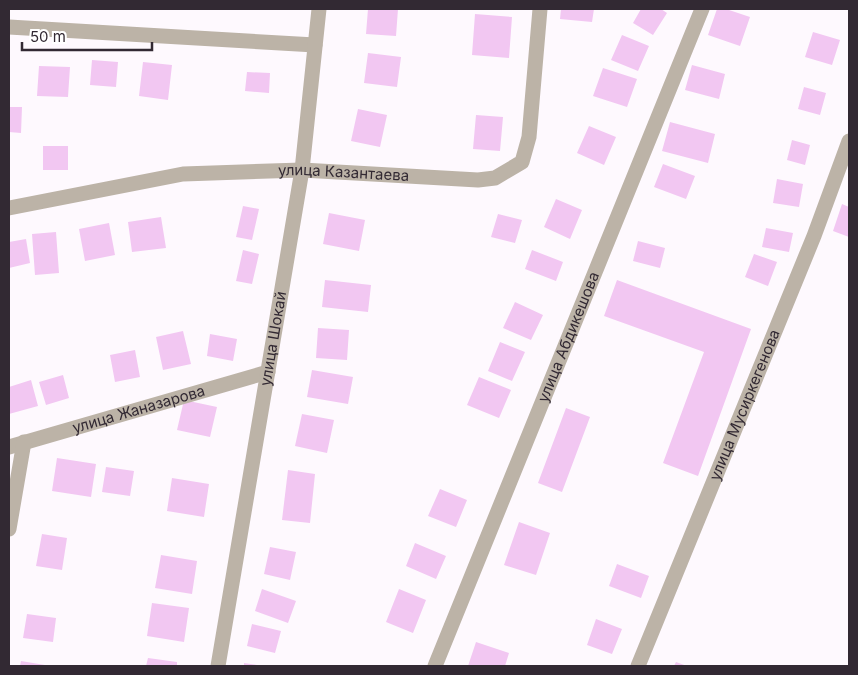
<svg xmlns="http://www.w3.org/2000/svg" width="858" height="675" viewBox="0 0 858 675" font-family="Inter,sans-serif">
	<rect width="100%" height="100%" fill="#fef9fe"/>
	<path fill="#f2c7f2" d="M368,9H398L396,36L366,34Z
		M561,9H594L592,22L560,19Z
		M641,9H661L667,13L653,35L633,23Z
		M717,9H726L750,17L740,46L708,35Z
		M475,14L512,17L509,58L472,55Z
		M813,32L840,40L832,65L805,57Z
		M622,35L649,46L638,71L611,60Z
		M368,53L401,57L397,87L364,83Z
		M92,60L118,62L116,87L90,85Z
		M143,62L172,65L168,100L139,96Z
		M692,65L725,74L719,99L685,90Z
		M39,66L70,67L68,97L37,96Z
		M603,68L637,79L627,107L593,96Z
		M247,72L270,73L269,93L245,91Z
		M804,87L826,93L820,115L798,109Z
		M9,107H22L21,133L9,132Z
		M358,109L387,115L380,147L351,141Z
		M476,115L503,117L500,151L473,149Z
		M670,122L715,134L708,163L662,151Z
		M589,126L616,137L604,165L577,153Z
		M792,140L810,145L805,165L787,160Z
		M43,146H68V170H43Z
		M663,164L695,176L686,199L654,187Z
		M777,179L803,184L799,207L773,203Z
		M556,199L582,210L570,239L544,227Z
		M842,204L849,207V237L833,231Z
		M243,206L259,209L252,240L236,237Z
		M329,213L365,220L359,251L323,244Z
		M498,214L522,220L515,243L491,237Z
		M161,217L166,248L132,252L128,222Z
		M109,223L115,255L85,261L79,229Z
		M766,228L793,233L789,252L762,247Z
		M56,232L59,273L35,275L32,234Z
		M26,239L30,263L9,268V242Z
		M638,241L665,248L660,268L633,261Z
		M243,250L259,254L252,284L236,281Z
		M532,250L563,262L556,281L525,269Z
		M754,254L777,262L768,286L745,277Z
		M325,280L371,285L368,312L322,307Z
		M617,280L751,329L698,476L663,463L704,352L604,316Z
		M515,302L543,315L531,340L503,328Z
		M318,328L349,330L347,360L316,358Z
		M183,331L191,364L163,370L156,337Z
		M210,334L237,339L233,361L207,356Z
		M500,342L525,352L512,381L488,371Z
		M135,350L140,377L115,382L110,355Z
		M312,370L353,377L348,404L307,397Z
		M63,375L69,398L46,405L39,382Z
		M479,377L511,390L499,418L467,405Z
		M31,380L38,406L9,414V387Z
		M184,400L217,407L210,437L177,430Z
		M566,408L590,417L562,492L538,483Z
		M302,414L334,420L327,453L295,446Z
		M57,458L96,464L91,497L52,491Z
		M106,467L134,471L130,496L102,492Z
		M288,470L315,474L310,523L282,520Z
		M172,478L209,484L204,517L167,511Z
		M440,489L467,500L456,527L428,516Z
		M519,522L550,533L536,575L504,565Z
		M42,534L67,538L62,570L36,566Z
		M415,543L446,556L436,579L406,566Z
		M270,547L296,552L290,580L264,574Z
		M161,555L197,561L192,594L155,588Z
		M617,564L649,576L641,598L609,586Z
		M262,589L296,601L288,623L255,611Z
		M399,589L426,600L413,633L386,622Z
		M152,603L189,608L184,642L147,636Z
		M27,614L56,618L53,642L23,638Z
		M596,619L622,629L612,654L587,645Z
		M252,624L281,631L275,653L247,646Z
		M476,642L509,653L505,666H468Z
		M148,658L177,662V666H146Z
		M21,661L45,665V666H20Z
		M676,662L687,666H674Z
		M244,663L257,665V666H244Z"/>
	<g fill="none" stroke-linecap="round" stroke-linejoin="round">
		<g stroke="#bcb3a7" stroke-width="15">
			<path d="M9,27L315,45"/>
			<path id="s1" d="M9,208L183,174L302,170L478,180L495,178L522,162L529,137L540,9"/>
			<path id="s2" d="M9,447L268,372"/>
			<path d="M9,529L24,442"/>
			<path id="s3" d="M435,666L702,9"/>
			<path id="s4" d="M638,666L814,236L849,141"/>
		</g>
		<path stroke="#bcb3a7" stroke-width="15" id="s5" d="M218,666L302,170L319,9"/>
	</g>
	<g text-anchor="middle" stroke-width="4" stroke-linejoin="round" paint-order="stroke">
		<g font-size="15" fill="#322933" stroke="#fff">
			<text dy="5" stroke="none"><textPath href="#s1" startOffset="338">улица Казантаева</textPath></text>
			<text dy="5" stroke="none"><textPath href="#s5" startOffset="332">улица Шокай</textPath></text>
			<text dy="5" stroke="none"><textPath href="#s3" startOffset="355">улица Абдикешова</textPath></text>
			<text dy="5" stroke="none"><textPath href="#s4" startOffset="282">улица Мусиркегенова</textPath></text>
			<text dy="5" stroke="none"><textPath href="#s2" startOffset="135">улица Жаназарова</textPath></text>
		</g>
	</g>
	<rect width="858" height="675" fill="none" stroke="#322933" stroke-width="20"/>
	<path d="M22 42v8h130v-8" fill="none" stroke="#322933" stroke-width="2.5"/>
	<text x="30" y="42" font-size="15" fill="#322933" stroke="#ffffff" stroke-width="4" paint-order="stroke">50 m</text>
</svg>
